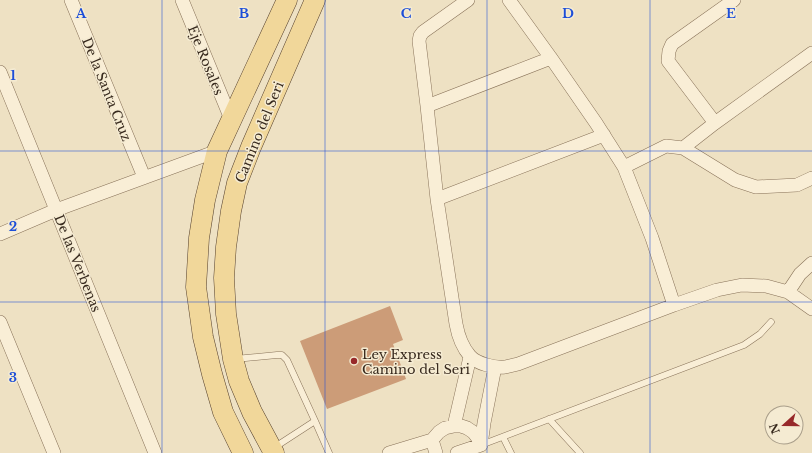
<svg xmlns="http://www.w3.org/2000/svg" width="812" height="453" viewBox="0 0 812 453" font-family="'Libre Baskerville',serif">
	<rect width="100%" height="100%" fill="#eee1c3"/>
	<path fill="#cc9c78" d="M390,306L403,340L393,344L406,379L327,409L300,341Z"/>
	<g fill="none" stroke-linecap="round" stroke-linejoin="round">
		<g stroke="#887259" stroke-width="7">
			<path id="service" d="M235,359L277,355H282L287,360L315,421L275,447
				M549,419L580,453
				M315,421L329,453
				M503,437L511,453
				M481,445L744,345L760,334L771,322"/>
		</g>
		<g stroke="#887259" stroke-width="14">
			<path id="minor" d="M71,0L144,177
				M182,0L231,119
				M468,0L423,32L420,36L419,41L427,106L437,199L456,324C458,335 462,347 470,356C477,364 495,368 505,367C510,366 514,365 518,364L674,305L717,290L742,285L766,286L788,292L812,309
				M509,0L551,58L596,123L624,167L652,238L674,305
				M0,72L155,453
				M427,106L551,58
				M715,123L668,61L669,51L672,44L734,0
				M683,148L715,123L812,53
				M624,167L666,146L683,148L735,180L756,187L797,185L812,178
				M437,199L604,135
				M0,234L56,210L217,151
				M788,292L800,274L812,263
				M0,322L54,453
				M454,426L470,357
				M432,440L436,453
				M481,445L484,423L495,367
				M389,453L432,440L439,432L445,428L454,426H461L467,428L473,432L477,437L481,445
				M457,453L481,445"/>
		</g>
		<g stroke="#56412e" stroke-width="21">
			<path id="primary" d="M243,453L223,412L212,374L203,337L196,287L199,238L205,200L217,151L287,0
				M274,453L252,412L239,381L233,359L226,314L224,278L226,247L231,211L237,183L251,147L315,0"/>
		</g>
		<use href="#service" stroke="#f9eed6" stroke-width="6"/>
		<use href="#minor" stroke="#f9eed6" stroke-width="13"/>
		<use href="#primary" stroke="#f1d79a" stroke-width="20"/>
	</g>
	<path fill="none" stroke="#1d4ed8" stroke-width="1" stroke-opacity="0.55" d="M162,0V453M325,0V453M487,0V453M650,0V453M0,151H812M0,302H812"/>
	<circle fill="#97292a" stroke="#f5ebd2" stroke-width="1.5" cx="354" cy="361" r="4"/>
	<g text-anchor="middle" stroke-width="3" stroke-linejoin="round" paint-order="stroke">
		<g font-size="13" fill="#382a1e" stroke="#f5ebd2">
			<text transform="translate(206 60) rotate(68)" y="5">Eje Rosales</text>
			<text transform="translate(107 89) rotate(68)" y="5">De la Santa Cruz</text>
			<text transform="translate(259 132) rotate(-68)" y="5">Camino del Seri</text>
			<text transform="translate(78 263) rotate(68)" y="5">De las Verbenas</text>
		</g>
		<g font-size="13" fill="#382a1e" stroke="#f5ebd2" text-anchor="start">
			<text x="362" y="359">Ley Express<tspan x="362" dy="15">Camino del Seri</tspan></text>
		</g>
	</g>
	<g font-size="13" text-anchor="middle" font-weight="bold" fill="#1d4ed8" stroke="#f5ebd2" stroke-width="3" stroke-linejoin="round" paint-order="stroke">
		<text x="81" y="18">A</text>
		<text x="244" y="18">B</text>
		<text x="406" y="18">C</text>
		<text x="568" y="18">D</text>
		<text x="731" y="18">E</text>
		<text x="13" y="80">1</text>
		<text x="13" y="231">2</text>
		<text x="13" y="382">3</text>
	</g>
	<g transform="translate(784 425) rotate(249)"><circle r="19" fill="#f5ebd2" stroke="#a99e8a"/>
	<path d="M0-3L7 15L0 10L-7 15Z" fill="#97292a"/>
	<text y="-6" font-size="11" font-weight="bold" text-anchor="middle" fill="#382a1e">N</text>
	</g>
</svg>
